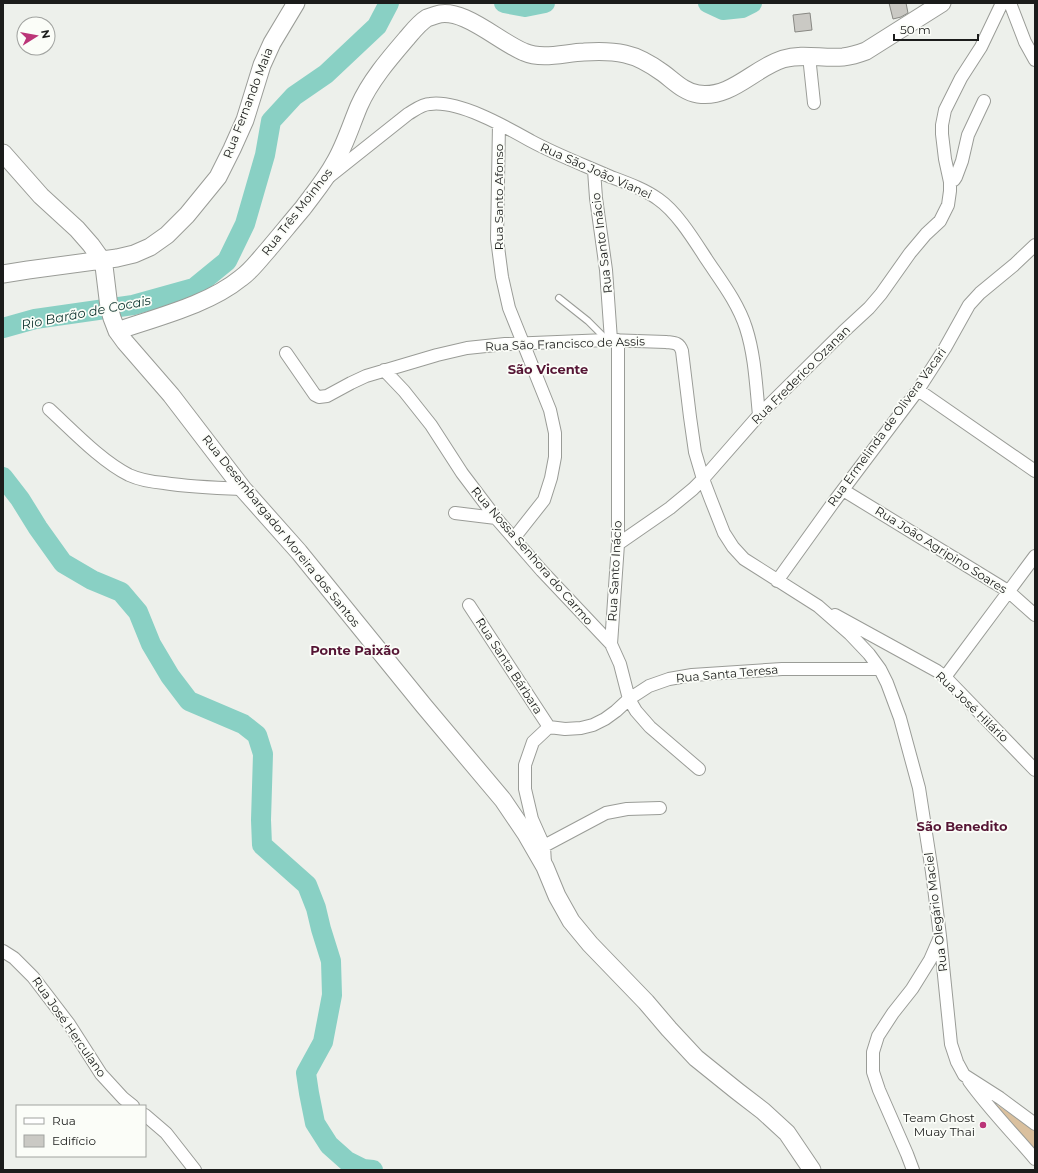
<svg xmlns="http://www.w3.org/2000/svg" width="1038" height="1173" viewBox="0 0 1038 1173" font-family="Montserrat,sans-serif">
	<rect width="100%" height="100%" fill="#edf0eb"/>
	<path fill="#dac09e" d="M989,1099L1035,1131V1154Z"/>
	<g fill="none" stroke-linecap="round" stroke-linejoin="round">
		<path stroke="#89d0c4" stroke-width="20" d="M504,3L525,7L545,3
			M708,3L723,10L742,8L752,3
			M3,328L35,319L133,305L194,288L227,261L245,224L265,155L271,121L294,96L326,74L377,26L389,3
			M3,477L20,499L38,528L63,563L92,580L121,592L138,612L151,644L170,676L189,701L243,724L257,735L263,754L261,820L262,845L307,885L316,908L321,929L331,961L332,995L323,1042L306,1073L309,1093L315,1123L329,1145L347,1161L363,1169L373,1170"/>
	</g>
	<path fill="#cac9c4" stroke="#888883" d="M889,3H906L908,13L901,17L893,19Z
		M810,13L812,30L795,32L793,15Z"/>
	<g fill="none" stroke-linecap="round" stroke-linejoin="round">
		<g stroke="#9a9c97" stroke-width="8">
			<path id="lane" d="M559,298L588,321L606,339"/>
		</g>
		<g stroke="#9a9c97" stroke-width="14">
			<path id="street" d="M1010,3L1025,42L1035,60
				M809,56L814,103
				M499,124L497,239L502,277L509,308L550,410L555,433V457L551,478L544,500L514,538
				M594,170L596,198L606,270L611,340
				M330,176L408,114C415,110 422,104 430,104C459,100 506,127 531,141C557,155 584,165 611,177C627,183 644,189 658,199C677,212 694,240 707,260C721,281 738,303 746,328C755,356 756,386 759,415
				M950,182L954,180L956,177L962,161L968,135L984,101
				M618,340V544L611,644L620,664L629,699L636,711L650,727L699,769
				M286,353L315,395L319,397L327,396L351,383L366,376L437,355L467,348L505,344L607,340L666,342C674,343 679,342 682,351L690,417L695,452L703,479L711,500L724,533L733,547L744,559L818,606L850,634L869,654L880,669L887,683L900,718L919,788L932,872L940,936L951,1044L957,1062L964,1075L1000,1098L1035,1124
				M384,370L404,391L431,425L462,473L496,518L542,571L611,644
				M918,390L1035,471
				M49,409C72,430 101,461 129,475C140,480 152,482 164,483C190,487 217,488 243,489
				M843,490L1008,591L1035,615
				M455,513L496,518
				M618,544L670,508L693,489L703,479L759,415L843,332L869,308L881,294L910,253L926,234L940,221L948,205L950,191V182L945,159L942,134V125L945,110L961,78L981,47L1002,3
				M777,581L833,503L918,390L945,348L969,305L980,293L1014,265L1035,245
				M469,605L549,727
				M835,615L937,671L945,677L1035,770
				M945,677L1035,556
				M544,846L606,813L627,809L660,808
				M545,864L544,846L532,819L525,789V765L533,742L549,727L565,729L581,728L593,725L605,719L616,711L629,699L649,686L669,679L692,675L782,669H880
				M3,951L14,958L33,977L69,1024L101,1074L123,1098L133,1106
				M969,1081C989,1109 1013,1133 1035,1159
				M145,1115L166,1133L195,1170
				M913,1170L907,1154L879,1090L873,1072V1052L878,1036L893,1013L912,989L930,960L940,937"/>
		</g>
		<g stroke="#9a9c97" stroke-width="19">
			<path id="secondary" d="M3,153L41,196L77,229L91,245L101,259L104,266L109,307L112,318L117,331L125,342L171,395L243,489L299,552L424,706L503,800L526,834L545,867L557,896L571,921L590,944L646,1002L669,1029L696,1058L737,1091L763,1111L787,1133L812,1170
				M3,274L28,270L117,258L134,254L150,247L167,235L187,215L218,177L232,149L245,120L262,65L272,43L296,3
				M117,331C157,317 208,305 241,278C251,271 259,260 267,251C279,237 291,222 303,208C314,193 326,179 335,162C345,145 351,125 359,106C370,81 389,59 407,38C413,31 419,23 427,18C430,17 433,16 436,15C462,6 499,42 524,52C542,60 564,53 584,52C597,51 612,51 625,54C639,57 652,65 663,73C674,81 684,92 698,94C731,99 754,68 783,59C803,53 823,59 843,57C851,56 858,54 866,51L942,3"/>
		</g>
		<use href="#lane" stroke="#fff" stroke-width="6"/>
		<use href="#street" stroke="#fff" stroke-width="12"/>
		<use href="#secondary" stroke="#fff" stroke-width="17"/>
	</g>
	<circle fill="#bb3578" stroke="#fbfdf8" stroke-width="1.5" cx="983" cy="1125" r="4"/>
	<g text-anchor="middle" stroke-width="3.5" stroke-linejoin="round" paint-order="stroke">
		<g font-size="12" fill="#1b1c1b" stroke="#fbfdf8">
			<text transform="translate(248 103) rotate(-69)" y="4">Rua Fernando Maia</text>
			<text transform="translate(596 171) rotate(24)" y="4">Rua São João Vianei</text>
			<text transform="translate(499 197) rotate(-90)" y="4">Rua Santo Afonso</text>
			<text transform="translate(297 212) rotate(-52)" y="4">Rua Três Moinhos</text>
			<text transform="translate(602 243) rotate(-97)" y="4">Rua Santo Inácio</text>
			<text transform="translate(565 344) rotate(-2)" y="4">Rua São Francisco de Assis</text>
			<text transform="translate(801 375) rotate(-45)" y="4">Rua Frederico Ozanan</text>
			<text transform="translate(887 427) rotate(-54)" y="4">Rua Ermelinda de Olivera Vacari</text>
			<text transform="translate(281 531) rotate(51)" y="4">Rua Desembargador Moreira dos Santos</text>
			<text transform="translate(941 550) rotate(32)" y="4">Rua João Agripino Soares</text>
			<text transform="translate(532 556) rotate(49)" y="4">Rua Nossa Senhora do Carmo</text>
			<text transform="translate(615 571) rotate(-87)" y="4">Rua Santo Inácio</text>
			<text transform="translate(509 666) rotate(57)" y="4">Rua Santa Bárbara</text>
			<text transform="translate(727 674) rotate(-5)" y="4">Rua Santa Teresa</text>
			<text transform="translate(972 707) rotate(44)" y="4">Rua José Hilário</text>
			<text transform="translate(936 912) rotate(-97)" y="4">Rua Olegário Maciel</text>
			<text transform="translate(69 1027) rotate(55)" y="4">Rua José Herculano</text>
		</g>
		<g font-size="12" fill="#1b1c1b" stroke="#fbfdf8" text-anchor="end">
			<text x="975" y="1122">Team Ghost<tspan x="975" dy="14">Muay Thai</tspan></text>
		</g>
		<g font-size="13" font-style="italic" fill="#0f332e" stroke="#fbfdf8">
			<text transform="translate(86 312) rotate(-11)" y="5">Rio Barão de Cocais</text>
		</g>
		<g font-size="13" font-weight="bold" fill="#551534" stroke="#fbfdf8">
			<text x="548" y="374">São Vicente</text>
			<text x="355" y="655">Ponte Paixão</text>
			<text x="962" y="831">São Benedito</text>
		</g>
	</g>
	<rect width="1038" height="1173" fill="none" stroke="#1b1c1b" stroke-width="8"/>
	<rect x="16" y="1105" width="130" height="52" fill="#fbfdf8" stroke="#a1a3a0"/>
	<rect x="24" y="1118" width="20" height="6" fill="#ffffff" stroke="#a1a3a0"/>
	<text x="52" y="1125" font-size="12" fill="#1b1c1b">Rua</text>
	<rect x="24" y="1135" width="20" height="12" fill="#cac9c4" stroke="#a1a3a0"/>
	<text x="52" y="1145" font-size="12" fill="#1b1c1b">Edifício</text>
	<g transform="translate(36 36) rotate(79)"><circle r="19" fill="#fbfdf8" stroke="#a1a3a0"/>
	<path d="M0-3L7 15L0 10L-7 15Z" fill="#bb3578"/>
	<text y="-6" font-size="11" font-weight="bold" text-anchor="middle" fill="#1b1c1b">N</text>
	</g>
	<path d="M894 34v6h84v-6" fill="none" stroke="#1b1c1b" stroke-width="2"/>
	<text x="900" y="34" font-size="12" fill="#1b1c1b" stroke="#fbfdf8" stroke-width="3" paint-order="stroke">50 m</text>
</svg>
